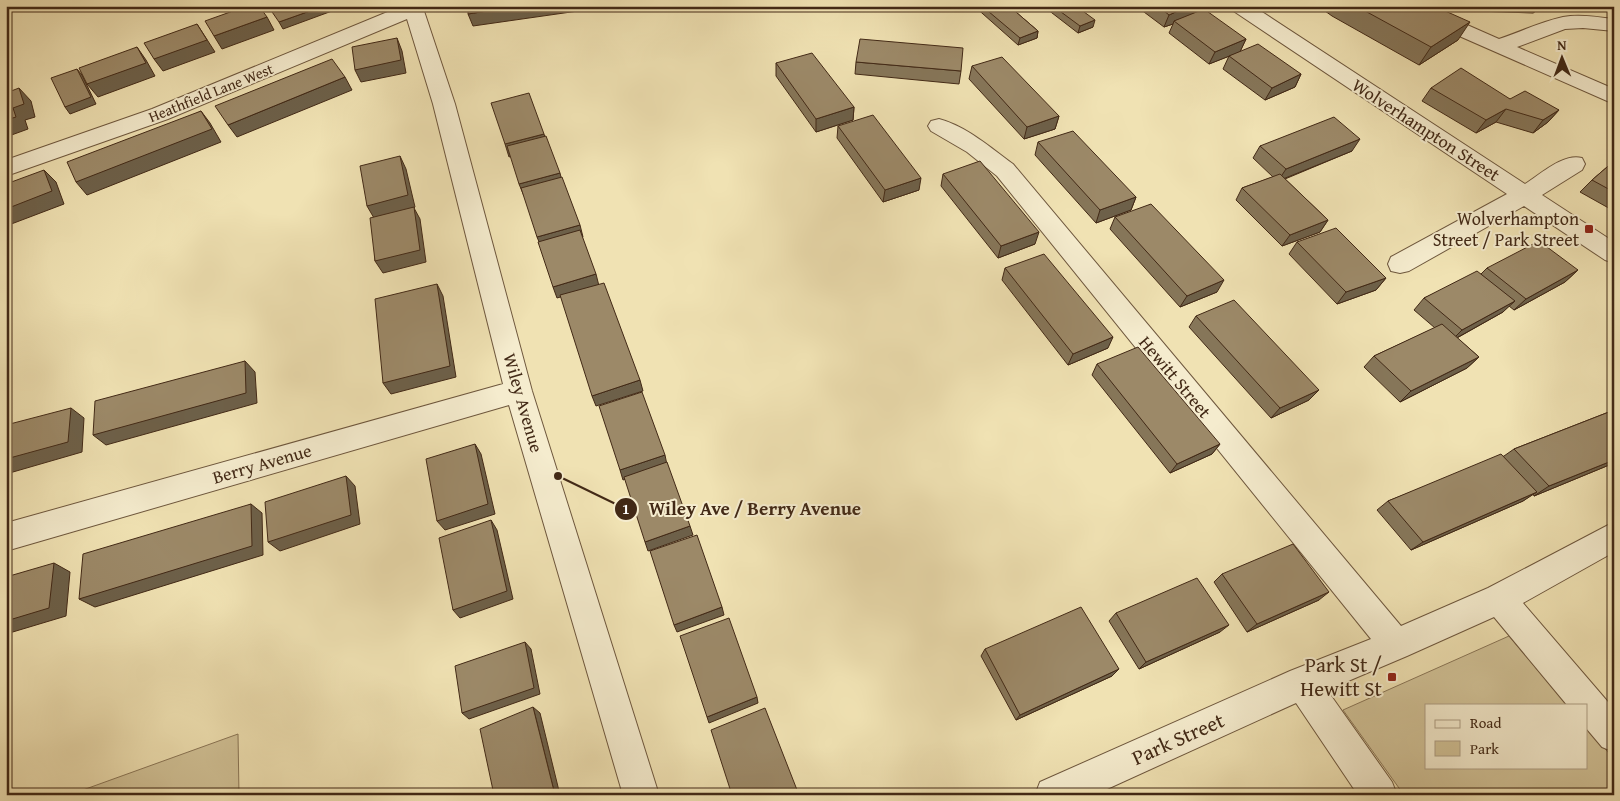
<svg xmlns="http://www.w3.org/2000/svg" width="1620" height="801" viewBox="0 0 1620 801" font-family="'Gentium Book Plus',serif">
	<rect width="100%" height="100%" fill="#f0e2b3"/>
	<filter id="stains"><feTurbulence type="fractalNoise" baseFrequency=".004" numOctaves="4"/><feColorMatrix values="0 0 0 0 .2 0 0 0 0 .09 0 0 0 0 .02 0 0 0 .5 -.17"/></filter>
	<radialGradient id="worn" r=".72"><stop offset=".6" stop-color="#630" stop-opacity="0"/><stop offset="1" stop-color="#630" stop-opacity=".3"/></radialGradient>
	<path fill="#d2c398" stroke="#8a7657" d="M1509,636L1567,705H1426V767H1586V727L1614,759V795H1404L1343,710Z
		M238,734L239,795H69Z"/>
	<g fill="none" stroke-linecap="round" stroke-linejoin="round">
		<g stroke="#6e573d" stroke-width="2">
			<path id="minor" d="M402,6H430L424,11L455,104L532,391L659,795H623L509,405L6,551V523L503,384L433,104L407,19L168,119L6,176V160L152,109Z
				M1229,6H1253L1525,184C1541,174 1563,153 1582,158L1585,164L1582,170L1542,195L1614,242V263L1605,260L1524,206L1409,271L1400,273L1391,271L1388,264L1391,257L1507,194L1232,10Z
				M1397,6H1424L1499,39C1520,32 1540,22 1563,17C1579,14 1597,17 1614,19V31L1583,28L1565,29L1517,47L1614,89V104L1400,10Z
				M939,119C966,126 991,148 1013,164L1401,626L1488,588L1614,522V552L1523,603L1614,709V752L1602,747L1586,728V705H1567L1494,617L1407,656L1327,690L1392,782L1397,795H1358L1296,703L1094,795H1035L1040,782L1290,671L1371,639L997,176L967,152L931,131L928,126L931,121Z"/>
		</g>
		<use href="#minor" fill="#f5ecce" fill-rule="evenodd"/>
	</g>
	<path fill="#867659" stroke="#422916" d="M974,6H1009L1038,31L1037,38L1018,45Z
		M1043,6H1076L1093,27L1078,33Z
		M1136,6H1197L1194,13L1246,39L1240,51L1301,74L1295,87L1265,100L1223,69L1229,56L1209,64L1169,33L1173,24L1164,27Z
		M1318,6H1434L1458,40L1419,65L1332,16Z
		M1467,6H1543L1533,13L1476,11Z
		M856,62L961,71L959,84L855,74Z
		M776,63L854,107L853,120L816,132L776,76Z
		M972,66L1059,116L1055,129L1024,139L969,79Z
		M1431,88L1510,99L1559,110L1548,122L1533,133L1496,122L1476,133L1422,101Z
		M838,126L919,190L883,202L837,138Z
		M1038,142L1136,197L1131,210L1096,223L1035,155Z
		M1260,146L1352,151L1285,179L1328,220L1320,232L1282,246L1236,200L1242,188L1273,177L1253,158Z
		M1614,161V211L1580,192L1592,180Z
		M943,174L1035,244L998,258L941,186Z
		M1115,217L1217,292L1180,307L1110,229Z
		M1297,242L1386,278L1376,290L1337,304L1289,254Z
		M1005,268L1108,348L1068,365L1002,280Z
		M1487,268L1578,270L1565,282L1514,310L1509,306L1503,312L1457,338L1479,357L1467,368L1400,402L1364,367L1374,356L1435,328L1414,310L1424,298L1481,274Z
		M1614,309V319L1608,314Z
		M1196,316L1309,400L1271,418L1189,327Z
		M1097,364L1220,444L1212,454L1170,473L1092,375Z
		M1614,410V463L1534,496L1533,494L1523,501L1411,550L1377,510L1388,501L1504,456L1514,449Z
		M1222,574L1319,600L1247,632L1214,582Z
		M1116,613L1220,632L1139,669L1109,621Z
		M985,649L1119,669L1112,676L1016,720L981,656Z"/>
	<path fill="#6d6049" stroke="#422916" d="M8,6H24L12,11Z
		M324,6H330L332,11L283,29L279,22Z
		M519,6H592V9L473,26L468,14Z
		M1189,6H1197L1193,15L1174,21L1173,24L1164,27L1169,15Z
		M1538,6H1543L1533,13Z
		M267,17L274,30L222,49L214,36Z
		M1095,20L1093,27L1078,33L1080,26Z
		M1470,22L1458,40L1419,65L1431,47Z
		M197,24L215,52L163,71L154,59Z
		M1038,31L1037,38L1018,45L1020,38Z
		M397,38L402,51L406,73L361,82L355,70Z
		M1246,39L1240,52L1209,64L1215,52Z
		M137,47L146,60L155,76L98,97L87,84Z
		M77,69L82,75L96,104L70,114L65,107Z
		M1301,74L1295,87L1265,100L1272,88Z
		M345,77L352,90L237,137L228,125Z
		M19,88L31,101L35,117L25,120L28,129L6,137V120L13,108Z
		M854,107L853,120L816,132V119Z
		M1506,109L1496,122L1476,133L1486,120Z
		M1559,110L1548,122L1533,133L1543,120Z
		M201,111L210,123L221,142L87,195L76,182Z
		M1059,116L1055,129L1024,139L1027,127Z
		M544,134L548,146L509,157L505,144Z
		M1360,139L1352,151L1278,181L1286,169Z
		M400,156L406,169L415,207L414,208L420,219L426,262L383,273L375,261L374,218L367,206Z
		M44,170L56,182L64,204L6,226V209Z
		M560,173L563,185L524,196L519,184Z
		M921,178L919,190L883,202L885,190Z
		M1136,197L1131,210L1096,223L1100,210Z
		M1328,220L1320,232L1282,246L1290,235Z
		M580,225L583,237L542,249L537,237Z
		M1039,232L1035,244L998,258L1001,246Z
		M1578,270L1565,282L1514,310L1526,299Z
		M596,274L599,286L557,298L553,287Z
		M1386,278L1376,290L1337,304L1346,292Z
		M1224,280L1217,292L1180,307L1187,296Z
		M437,284L443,296L456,377L391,394L383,383Z
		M1515,301L1503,312L1451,341L1462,330Z
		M1113,337L1108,348L1068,365L1073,354Z
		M1479,357L1467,368L1400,402L1411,391Z
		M245,361L255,372L257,403L106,445L93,435Z
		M640,380L643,391L596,406L592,396Z
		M1319,390L1309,400L1271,418L1280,408Z
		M71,408L84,418L82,452L6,474V459Z
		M475,444L481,454L495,514L445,530L437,521Z
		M1220,444L1212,454L1170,473L1177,464Z
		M665,455L667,465L623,480L620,470Z
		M1614,460V463L1534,496L1549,486Z
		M346,476L355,486L360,524L280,551L268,542Z
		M1537,492L1523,501L1411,550L1423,542Z
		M251,504L262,513L263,555L95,607L79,599Z
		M491,520L497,530L513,599L460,618L453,610Z
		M690,526L693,535L648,551L645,542Z
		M54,563L70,572L66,616L6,634V621Z
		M1329,592L1319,600L1247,632L1257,624Z
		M722,607L724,615L677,632L674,625Z
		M1229,625L1220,632L1139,669L1146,662Z
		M525,642L531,649L540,694L469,719L462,713Z
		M1119,669L1112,676L1016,720L1020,715Z
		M757,697L758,703L709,723L707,717Z
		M533,707L540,713L560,795H555Z"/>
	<path fill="#9c8968" stroke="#422916" d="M247,6H259L267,17L214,36L205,21Z
		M277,6H324L279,22L270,9Z
		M468,6H519L468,14Z
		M982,6H1009L1038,31L1020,38Z
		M1053,6H1076L1095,20L1080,26Z
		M1158,6H1189L1169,15Z
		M1356,6H1434L1470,22L1431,47Z
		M1204,9L1246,39L1215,52L1174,21Z
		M197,24L207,40L154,59L144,43Z
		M397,38L401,60L355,70L352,47Z
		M860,39L963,48L961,71L856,62Z
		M1258,44L1301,74L1272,88L1229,56Z
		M137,47L146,63L87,84L79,68Z
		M812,53L854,107L816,119L776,63Z
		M1002,57L1059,116L1027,127L972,66Z
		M332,59L345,77L228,125L215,106Z
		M1461,68L1510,99L1525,91L1559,110L1543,120L1506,109L1486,120L1431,88Z
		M77,69L91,97L65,107L51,78Z
		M19,88L24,104L13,108L16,117L6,120V93Z
		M529,93L544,134L505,144L491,103Z
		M201,111L212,129L76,182L67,162Z
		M873,115L921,178L885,190L838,126Z
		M1334,117L1360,139L1286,169L1260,146Z
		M1073,131L1136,197L1100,210L1038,142Z
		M546,136L560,173L519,184L507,146Z
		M400,156L408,195L367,206L360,166Z
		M980,161L1039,232L1001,246L943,174Z
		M1614,161V192L1592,180Z
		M44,170L52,191L6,209V184Z
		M1280,174L1328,220L1290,235L1242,188Z
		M562,177L580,225L537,237L521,188Z
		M1151,204L1224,280L1187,296L1115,217Z
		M414,207L420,250L375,261L370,218Z
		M1336,228L1386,278L1346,292L1297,242Z
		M580,230L596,274L553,287L538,242Z
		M1539,241L1578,270L1526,299L1487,268Z
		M1044,254L1113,337L1073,354L1005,268Z
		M1477,271L1515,301L1462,330L1424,298Z
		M604,283L640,380L592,396L560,295Z
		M437,284L450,366L383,383L375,299Z
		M1234,300L1319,390L1280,408L1196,316Z
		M1442,324L1479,357L1411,391L1374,356Z
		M1138,347L1220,444L1177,464L1097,364Z
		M245,361L246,393L93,435L95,401Z
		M642,392L665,455L620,470L599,406Z
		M71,408L68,442L6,459V425Z
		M1614,410V460L1549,486L1514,449Z
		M475,444L488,504L437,521L426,459Z
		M1501,454L1537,492L1423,542L1388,501Z
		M667,462L690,526L645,542L624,477Z
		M346,476L351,515L268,542L265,502Z
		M251,504L252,546L79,599L83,554Z
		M491,520L507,591L453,610L439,538Z
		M697,535L722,607L674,625L650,551Z
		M1293,544L1329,592L1257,624L1222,574Z
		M54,563L49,608L6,621V577Z
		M1197,578L1229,625L1146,662L1116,613Z
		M1081,607L1119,669L1020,715L985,649Z
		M729,618L757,697L707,717L680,636Z
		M525,642L534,688L462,713L455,666Z
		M533,707L555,795H494L480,729Z
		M765,708L799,795H732L711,730Z"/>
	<g fill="#8f2418" stroke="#f5ecce" stroke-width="2">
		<rect x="1584" y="224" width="10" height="10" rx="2.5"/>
		<rect x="1387" y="672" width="10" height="10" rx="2.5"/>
	</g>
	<g text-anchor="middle" stroke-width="4" stroke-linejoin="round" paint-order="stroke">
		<g font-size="15" fill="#422916" stroke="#f5ecce">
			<text transform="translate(211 93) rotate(-22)" y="5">Heathfield Lane West</text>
		</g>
		<g font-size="18" fill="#422916" stroke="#f5ecce">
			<text transform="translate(1426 130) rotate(33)" y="6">Wolverhampton Street</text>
			<text transform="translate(1175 377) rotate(50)" y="6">Hewitt Street</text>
			<text transform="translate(523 403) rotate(74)" y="6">Wiley Avenue</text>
			<text transform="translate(262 464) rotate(-16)" y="6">Berry Avenue</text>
		</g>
		<g font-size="18" fill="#422916" stroke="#f5ecce" text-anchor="end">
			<text x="1579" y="225">Wolverhampton<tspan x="1579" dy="21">Street / Park Street</tspan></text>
		</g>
		<g font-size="21" fill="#422916" stroke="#f5ecce" text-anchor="end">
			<text x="1382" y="672">Park St /<tspan x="1382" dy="24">Hewitt St</tspan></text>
		</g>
		<g font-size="21" fill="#422916" stroke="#f5ecce">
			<text transform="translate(1178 739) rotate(-24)" y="7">Park Street</text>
		</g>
	</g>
	<path fill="none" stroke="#422916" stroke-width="2" d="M558 476L626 509"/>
	<g fill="#422916" stroke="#f5ecce" stroke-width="2">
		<circle cx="558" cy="476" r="5"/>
		<circle cx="626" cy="509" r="12"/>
	</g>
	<g font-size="15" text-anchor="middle" font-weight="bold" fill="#fff">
		<text x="626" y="514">1</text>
	</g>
	<g font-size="19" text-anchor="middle" font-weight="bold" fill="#422916" stroke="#f5ecce" stroke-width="4" stroke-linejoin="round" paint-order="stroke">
		<text x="755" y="515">Wiley Ave / Berry Avenue</text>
	</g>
	<rect width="1620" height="801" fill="none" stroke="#f0e2b3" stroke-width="25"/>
	<rect x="8" y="8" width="1605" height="786" fill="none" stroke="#422916" stroke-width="2.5"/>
	<rect x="12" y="12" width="1595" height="776" fill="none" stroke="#422916"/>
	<rect x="1425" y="704" width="162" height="65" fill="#f5ecce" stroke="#ad9e84"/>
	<rect x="1435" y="720" width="25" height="8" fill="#f5ecce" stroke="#ad9e84"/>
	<text x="1470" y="728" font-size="15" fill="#422916">Road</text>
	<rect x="1435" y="741" width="25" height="15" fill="#d2c398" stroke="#ad9e84"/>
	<text x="1470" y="754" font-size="15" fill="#422916">Park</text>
	<g transform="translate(1562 58) rotate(359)" stroke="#f5ecce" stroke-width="4" paint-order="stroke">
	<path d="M0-4L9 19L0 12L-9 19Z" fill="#422916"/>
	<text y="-8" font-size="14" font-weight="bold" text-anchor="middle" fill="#422916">N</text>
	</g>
	<rect width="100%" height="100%" filter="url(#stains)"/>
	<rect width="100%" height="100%" fill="url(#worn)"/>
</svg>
